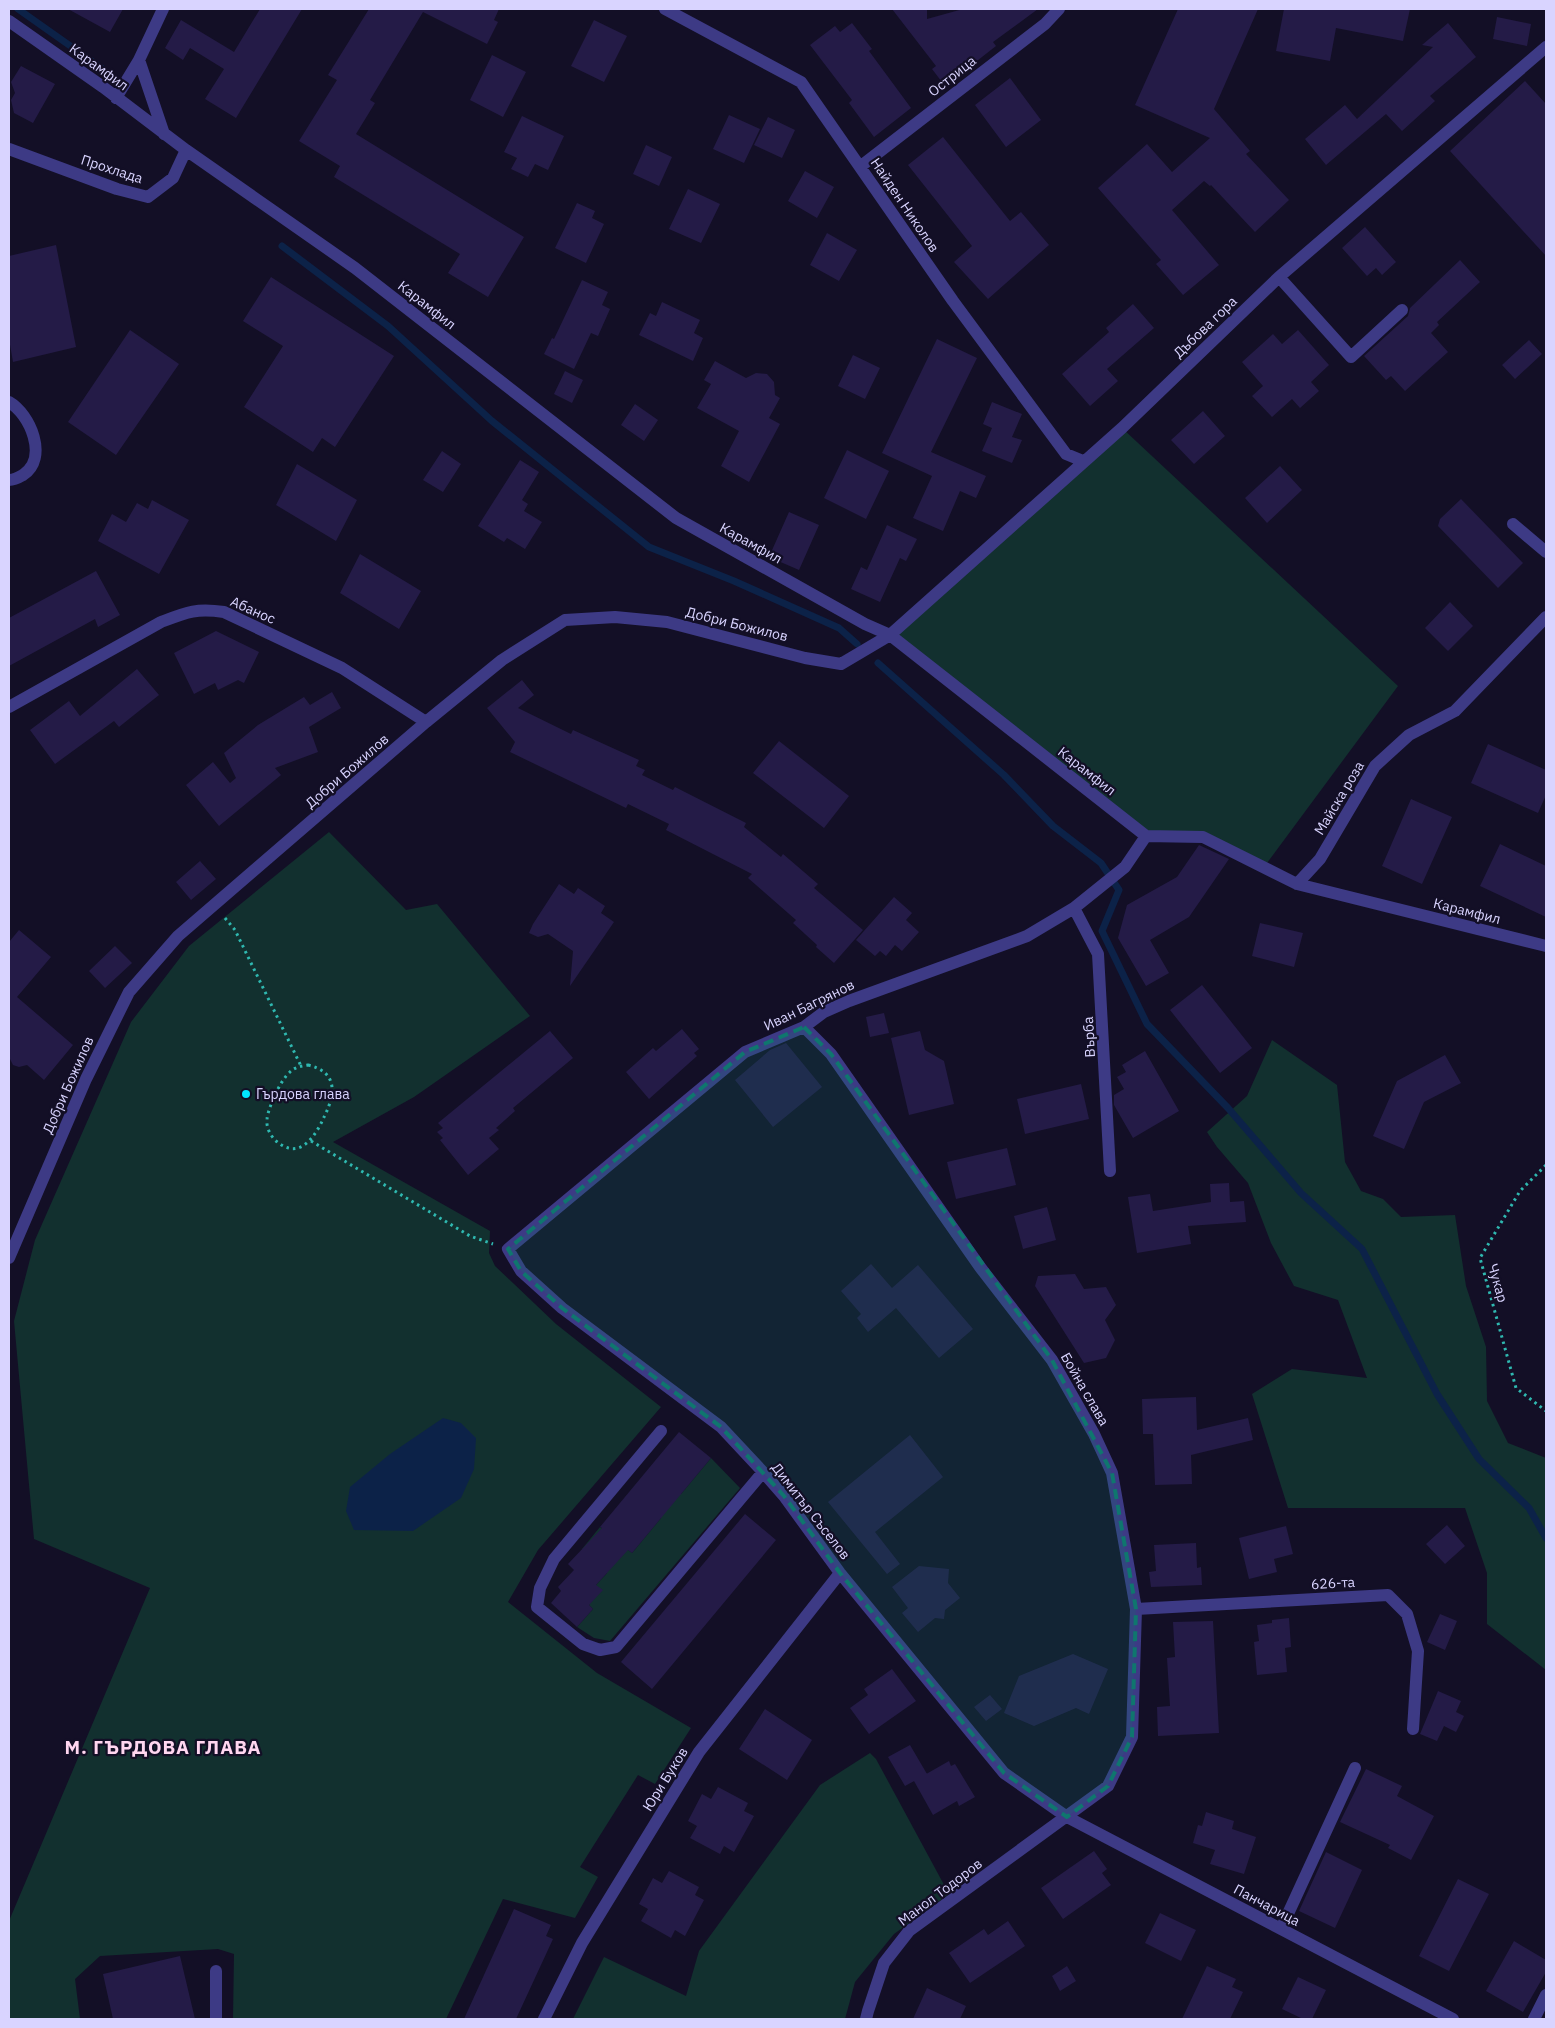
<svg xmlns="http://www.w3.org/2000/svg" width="1555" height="2028" viewBox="0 0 1555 2028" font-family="'IBM Plex Sans',sans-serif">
	<rect width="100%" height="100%" fill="#130f26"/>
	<path fill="#12302f" d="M1122,428L1398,686L1264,867L1203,837L1146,836L890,635Z
		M329,832L406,910L437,904L530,1016L414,1097L333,1142L490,1231L489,1253L495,1266L556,1324L661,1407L538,1550L508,1602L597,1673L691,1728L655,1784L638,1775L580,1867L598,1877L575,1918L503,1899L446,2019H233L234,1954L218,1949L100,1956L75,1979L80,2019H9V1921L150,1588L34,1539L14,1321L35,1240L131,1022L189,946Z
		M1272,1040L1337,1085L1345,1162L1361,1191L1383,1199L1401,1217L1455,1215L1466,1286L1486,1347L1487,1401L1508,1443L1546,1458V1670L1487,1624V1573L1465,1508H1288L1252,1394L1292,1369L1367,1378L1338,1300L1294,1286L1271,1243L1248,1183L1217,1147L1207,1132L1247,1096Z
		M711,1458L740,1488L610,1641L594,1638L577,1627L593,1609L589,1605L596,1585L607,1573L582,1549L600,1527L632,1553L661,1518L649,1468L681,1494Z
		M870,1753L876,1759L949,1894L894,1934L855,1982L845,2019H573L604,1957L686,1996L699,1951L820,1785Z"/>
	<path fill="#0c2248" d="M443,1418L461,1423L476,1438L474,1469L461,1498L413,1531L354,1530L346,1511L350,1487L390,1454Z"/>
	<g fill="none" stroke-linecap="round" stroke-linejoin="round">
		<path stroke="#0c2248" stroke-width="7" d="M18,9L103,69
			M282,246L388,326L492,421L649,547L734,581L839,628L857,644
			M878,663L1004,775L1053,826L1101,863L1119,890L1102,931L1147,1024L1228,1108L1301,1193L1362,1249L1437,1394L1479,1459L1529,1508L1546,1538"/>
	</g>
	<path fill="#241b47" d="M68,9H123L110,32Z
		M260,9H302L236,118L205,99L224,69L190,48L183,60L165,48L181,20L234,52Z
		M369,9H499L494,20L498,22L487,44L423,12L370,100L375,103L356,134L524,237L488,297L448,273L460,254L334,177L340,166L299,141L337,80L328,75Z
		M892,9H927V19L963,9H1038L993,42L996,46L945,86L932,69L936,66Z
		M1178,9H1258L1214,109L1250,151L1246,154L1289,200L1255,232L1211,185L1210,186L1204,181L1172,210L1219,265L1183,295L1156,264L1161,260L1098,188L1147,144L1172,172L1210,138L1135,105Z
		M1284,9H1410L1403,41L1336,28L1330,61L1276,51Z
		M1497,17L1531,24L1527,46L1493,39Z
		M594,20L627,36L604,82L571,66Z
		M852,23L872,49L869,51L911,108L874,137L849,103L852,100L810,45L835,26L840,32Z
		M1448,23L1476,57L1430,96L1435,101L1402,131L1386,114L1326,165L1305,139L1345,105L1357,119L1433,47L1422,45Z
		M492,55L526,72L503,117L470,100Z
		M21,66L55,84L33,123L14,113L11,100L15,93L11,82Z
		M1010,78L1041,120L1006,147L975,105Z
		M1525,81L1546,104V256L1450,151Z
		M729,115L760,129L744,163L713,149Z
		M522,116L564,136L548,170L535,164L528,177L511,169L517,158L504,152Z
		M768,117L795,130L782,158L754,145Z
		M943,137L1010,221L1021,212L1049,245L988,299L954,262L972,246L908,165Z
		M646,145L672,157L659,186L633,174Z
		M805,171L834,187L817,218L788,201Z
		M688,189L720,204L701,243L669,229Z
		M577,203L595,211L592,218L604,224L586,263L555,248Z
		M1365,227L1396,262L1382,275L1376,268L1367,276L1342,248Z
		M827,233L857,250L839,281L810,265Z
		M56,245L76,347L13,362L9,339V256Z
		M1460,260L1480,282L1437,322L1439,325L1431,333L1448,352L1405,391L1391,376L1386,380L1364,356L1408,316L1410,308Z
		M271,277L394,356L335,447L322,438L313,452L244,407L283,346L243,321Z
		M582,280L608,292L602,305L610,309L598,336L591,333L574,369L544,354L552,338L554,339Z
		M662,302L700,320L694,333L703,338L693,361L639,335L650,313L656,316Z
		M1133,304L1154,328L1107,369L1118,381L1090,406L1062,374L1109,332L1106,328Z
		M130,330L179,364L116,455L68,422Z
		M1298,330L1329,365L1311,382L1319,391L1300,408L1292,399L1272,417L1252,396L1263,386L1242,362L1273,334L1282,344Z
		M937,339L977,358L931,452L986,476L976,498L960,491L943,531L913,518L932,476L882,453Z
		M1529,340L1542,354L1515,379L1502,365Z
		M853,355L880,368L865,399L838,386Z
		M715,361L746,378L756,373L767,374L774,382L775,395L780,398L769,418L780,424L749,482L721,466L739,431L697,408L711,384L704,380Z
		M565,371L583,380L572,403L554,394Z
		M992,402L1022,414L1012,437L1022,440L1012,463L982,451L992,428L983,424Z
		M635,404L658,420L644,441L621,425Z
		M1203,411L1225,436L1194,464L1171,440Z
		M847,450L889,471L866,519L824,498Z
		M442,451L461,464L443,492L423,480Z
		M520,460L539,472L522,500L528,504L524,511L542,522L525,549L507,538L504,542L478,526Z
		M297,464L357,500L336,541L276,505Z
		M1280,466L1302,490L1267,523L1245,498Z
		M1461,499L1523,563L1498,588L1438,526L1440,519Z
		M152,500L189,520L159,574L98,541L112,514L126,522L137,503L148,509Z
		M789,512L819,525L799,570L769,557Z
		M887,525L917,539L906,561L900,558L880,602L851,589L861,567L867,570Z
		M360,554L421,591L399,629L340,593Z
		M96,571L120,615L98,627L95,619L9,666V618Z
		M1450,602L1473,626L1448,651L1425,628Z
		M216,631L259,652L244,683L238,680L218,690L215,683L194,694L174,653Z
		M137,669L159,695L119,727L114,721L55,764L30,730L69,701L80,716Z
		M522,680L534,695L518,708L571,734L573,730L639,760L636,766L645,770L642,775L673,790L675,787L746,823L744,827L781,857L783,854L818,884L814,888L863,930L834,963L816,947L817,945L793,923L796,920L748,878L752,874L666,830L669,824L628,804L626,808L510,752L515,742L487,708Z
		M332,692L341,708L309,727L318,752L275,768L281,775L219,826L186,785L213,762L230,783L236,778L224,753L258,725L304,697L310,705Z
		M779,741L849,796L824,828L753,773Z
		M1488,744L1546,770V795L1538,813L1471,783Z
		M1411,799L1452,817L1422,884L1382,866Z
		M1500,844L1546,866V917L1480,886Z
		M1199,845L1229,859L1189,917L1150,940L1169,973L1146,986L1118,938L1127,905L1177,877Z
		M200,861L216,879L191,900L176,882Z
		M559,884L574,894L578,888L605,906L601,913L614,922L570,986L573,951L548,934L538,937L529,933L533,924Z
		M894,897L912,913L906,920L919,932L902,951L895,945L886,956L880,951L875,956L856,940Z
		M1260,923L1303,933L1294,967L1252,956Z
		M19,930L51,957L17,997L73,1045L44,1080L27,1065L19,1067L13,1065L9,1057V942Z
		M115,946L132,963L105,988L89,971Z
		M1202,985L1252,1048L1220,1073L1170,1010Z
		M884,1013L889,1033L870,1037L866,1017Z
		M682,1029L699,1049L694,1053L697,1056L649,1099L626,1072L653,1048L656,1051Z
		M550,1031L573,1058L513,1108L515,1111L496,1128L499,1130L489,1138L499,1149L468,1175L440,1140L443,1138L437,1132L443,1128L438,1123Z
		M920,1031L925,1050L944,1061L954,1104L909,1115L891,1038Z
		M786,1043L822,1087L773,1127L735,1080L770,1050Z
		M1145,1051L1179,1111L1133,1138L1114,1105V1095L1124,1089L1117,1077L1126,1072L1122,1065Z
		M1445,1055L1461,1083L1424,1102L1404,1149L1373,1136L1397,1081Z
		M1081,1084L1089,1119L1025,1134L1017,1099Z
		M1007,1148L1016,1185L956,1199L947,1162Z
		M1229,1183L1230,1202L1244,1201L1246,1222L1188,1226L1191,1244L1137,1253L1128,1197L1150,1194L1153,1211L1211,1202L1210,1184Z
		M1047,1207L1056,1240L1023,1249L1014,1216Z
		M871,1264L892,1288L918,1265L973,1329L939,1358L896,1308L868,1332L857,1318L861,1314L841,1291Z
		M1075,1274L1084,1289L1106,1287L1116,1305L1105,1320L1115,1340L1106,1358L1084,1363L1035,1286L1038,1276Z
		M1196,1397L1197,1430L1248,1418L1253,1440L1191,1455L1192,1484L1155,1485L1153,1434H1143L1142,1399Z
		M679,1432L711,1458L632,1553L628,1550L596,1585L603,1590L589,1605L593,1609L577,1627L551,1603L561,1591L558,1587L574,1570L568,1564L602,1528L600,1527Z
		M910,1435L943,1477L875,1532L900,1564L887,1574L828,1502Z
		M745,1514L776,1540L652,1689L621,1662Z
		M1447,1525L1465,1546L1445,1564L1426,1544Z
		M1286,1526L1293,1554L1274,1559L1277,1572L1249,1579L1239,1538Z
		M1196,1543L1197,1568L1201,1567L1202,1585L1151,1587L1149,1572L1156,1571L1154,1545Z
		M919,1566L949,1569L948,1583L960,1598L945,1610L944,1619L935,1618L918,1632L902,1613L908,1608L892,1587Z
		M1440,1614L1457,1621L1445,1650L1427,1642Z
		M1289,1618L1291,1647L1285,1648L1287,1672L1257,1675L1254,1642L1259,1641L1257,1625L1272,1623V1620Z
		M1213,1621L1219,1733L1158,1736L1157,1707L1170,1706L1167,1658L1175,1657L1173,1622Z
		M1073,1654L1108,1669L1089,1714L1076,1708L1034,1726L1004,1713L1019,1676Z
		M892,1669L916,1701L869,1734L850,1708L868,1695L864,1689Z
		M1438,1691L1461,1701L1456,1712L1464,1716L1456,1732L1444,1726L1437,1741L1420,1734Z
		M990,1695L1002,1709L986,1721L974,1707Z
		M765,1709L812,1740L787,1780L739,1749Z
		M910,1745L927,1774L905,1786L888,1757Z
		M949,1761L951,1766L955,1764L975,1797L959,1806L957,1801L933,1815L914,1781Z
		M1366,1769L1402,1786L1397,1796L1434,1816L1411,1860L1388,1848L1390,1845L1340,1822Z
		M718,1787L748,1803L744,1811L754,1816L734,1852L724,1846L720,1854L690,1838L697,1826L688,1821L702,1794L711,1799Z
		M1206,1812L1234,1821L1232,1829L1256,1837L1244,1874L1210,1864L1215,1850L1193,1843L1198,1825L1202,1826Z
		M1094,1851L1107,1869L1102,1873L1111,1885L1063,1919L1041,1888Z
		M1326,1852L1362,1870L1335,1928L1299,1911Z
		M669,1871L699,1887L695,1895L704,1900L685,1936L675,1930L671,1938L641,1921L648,1909L639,1904L653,1878L662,1883Z
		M1458,1879L1489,1894L1449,1971L1419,1956Z
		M514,1909L551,1925L546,1936L553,1939L516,2019H464Z
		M1160,1913L1196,1930L1181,1961L1145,1943Z
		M1008,1921L1025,1946L970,1983L949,1953L984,1929L988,1935Z
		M1514,1941L1546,1960V1972L1523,2012L1486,1991Z
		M180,1956L195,2019H113L103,1974Z
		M1067,1966L1076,1981L1060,1991L1052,1976Z
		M1207,1966L1236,1979L1232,1987L1243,1992L1230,2019H1182Z
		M1298,1977L1326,1990L1312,2019H1303L1282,2009Z
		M927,1988L966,2006L960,2019H913Z"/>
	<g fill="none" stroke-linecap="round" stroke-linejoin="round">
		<path stroke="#2fb8b0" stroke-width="3" stroke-dasharray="2.5 4" stroke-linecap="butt" d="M225,918L235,930L301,1066
			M308,1065C337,1072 336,1092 325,1115C316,1135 300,1163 275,1140C270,1135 266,1127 267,1119C268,1108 281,1079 290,1072C295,1067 301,1066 308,1065Z
			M311,1141L470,1236L493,1244
			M1546,1165L1520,1191L1480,1258L1516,1388L1546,1411"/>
		<path stroke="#3d3a85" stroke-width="12" d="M163,9L139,60L164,134
			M665,9L801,82L953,301L1066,454L1083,461
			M9,21L103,87L186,150L355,268L676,518L865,624L890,635L1146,836L1203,837L1297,884L1546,946
			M116,98L139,60
			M9,149L117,189L148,197L173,178L186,150
			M861,166L1045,24L1059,9
			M1279,277L1351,357L1402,310
			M9,402C30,414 49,458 23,475C18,478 15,480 9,480
			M1513,524L1546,552
			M9,707L161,622C187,612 196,608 224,612L342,668L426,722
			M1146,836L1125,867L1074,908L1027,936L849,1001L824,1012L804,1027L745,1052L508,1249L521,1271L562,1308L721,1427L763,1472L784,1496L840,1573L1004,1773L1067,1817L1453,2019
			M1297,884L1320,859L1375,766L1409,735L1455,711L1546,617
			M1074,908L1098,954L1110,1171
			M804,1027L831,1054L980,1267L1052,1360L1094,1434L1112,1473L1136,1609L1132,1737L1108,1786L909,1931L884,1963L868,2011L866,2019
			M9,1258L86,1079L129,992L178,936L426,722L502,660L565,620L615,617L667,622L805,658L841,664L890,635L1122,428L1279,277L1546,47
			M661,1431L554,1559L540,1588L537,1607L583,1644L600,1650L616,1647L763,1472
			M1136,1609L1388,1595L1407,1614L1418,1651L1413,1729
			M1281,1929L1355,1768
			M216,2019V1971
			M544,2019L582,1943L699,1752L840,1573
			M1534,2019L1546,1995"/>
	</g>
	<path fill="#0f766e" fill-opacity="0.2" stroke="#0f766e" stroke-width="4" stroke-dasharray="10 6" stroke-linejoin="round" d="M804,1027L831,1054L1052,1360L1112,1473L1136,1609L1132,1737L1108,1786L1067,1817L1004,1773L840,1573L784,1496L721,1427L562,1308L521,1271L508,1249L745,1052Z"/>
	<circle fill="#00e5ff" stroke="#130f26" stroke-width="2" cx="246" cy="1094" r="5"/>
	<g text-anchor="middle" stroke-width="4.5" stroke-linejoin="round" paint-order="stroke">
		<g font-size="14" fill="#d9d4ff" stroke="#130f26">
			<text transform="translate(99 67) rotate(36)" y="5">Карамфил</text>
			<text transform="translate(952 76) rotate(-38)" y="5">Острица</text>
			<text transform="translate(112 169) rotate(18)" y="5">Прохлада</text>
			<text transform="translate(905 205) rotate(56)" y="5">Найден Николов</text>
			<text transform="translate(427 305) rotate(38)" y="5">Карамфил</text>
			<text transform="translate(1205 327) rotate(-44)" y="5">Дъбова гора</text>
			<text transform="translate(751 543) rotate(29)" y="5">Карамфил</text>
			<text transform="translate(253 610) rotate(24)" y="5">Абанос</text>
			<text transform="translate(737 624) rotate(14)" y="5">Добри Божилов</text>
			<text transform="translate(347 771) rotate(-41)" y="5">Добри Божилов</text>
			<text transform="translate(1087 771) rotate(38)" y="5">Карамфил</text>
			<text transform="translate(1339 798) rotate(-59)" y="5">Майска роза</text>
			<text transform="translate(1467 911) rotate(14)" y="5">Карамфил</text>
			<text transform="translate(809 1005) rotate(-26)" y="5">Иван Багрянов</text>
			<text transform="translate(1089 1037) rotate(-93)" y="5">Върба</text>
			<text transform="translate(68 1085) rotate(-66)" y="5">Добри Божилов</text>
			<text transform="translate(1498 1283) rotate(74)" y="5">Чукар</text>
			<text transform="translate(1085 1389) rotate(60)" y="5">Бойна слава</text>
			<text transform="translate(811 1511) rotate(52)" y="5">Димитър Съселов</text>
			<text transform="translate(1333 1583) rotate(-3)" y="5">626-та</text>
			<text transform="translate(665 1779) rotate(-58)" y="5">Юри Буков</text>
			<text transform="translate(940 1892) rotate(-37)" y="5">Манол Тодоров</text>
			<text transform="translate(1267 1905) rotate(28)" y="5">Панчарица</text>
		</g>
		<g font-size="14" fill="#d9d4ff" stroke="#130f26" text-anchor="start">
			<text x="256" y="1099">Гърдова глава</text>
		</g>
		<g font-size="19" font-weight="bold" letter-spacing="1" fill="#ffd6f0" stroke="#130f26">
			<text x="163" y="1754">М. ГЪРДОВА ГЛАВА</text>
		</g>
	</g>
	<rect width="1555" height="2028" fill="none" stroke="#d9d4ff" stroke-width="20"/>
</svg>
